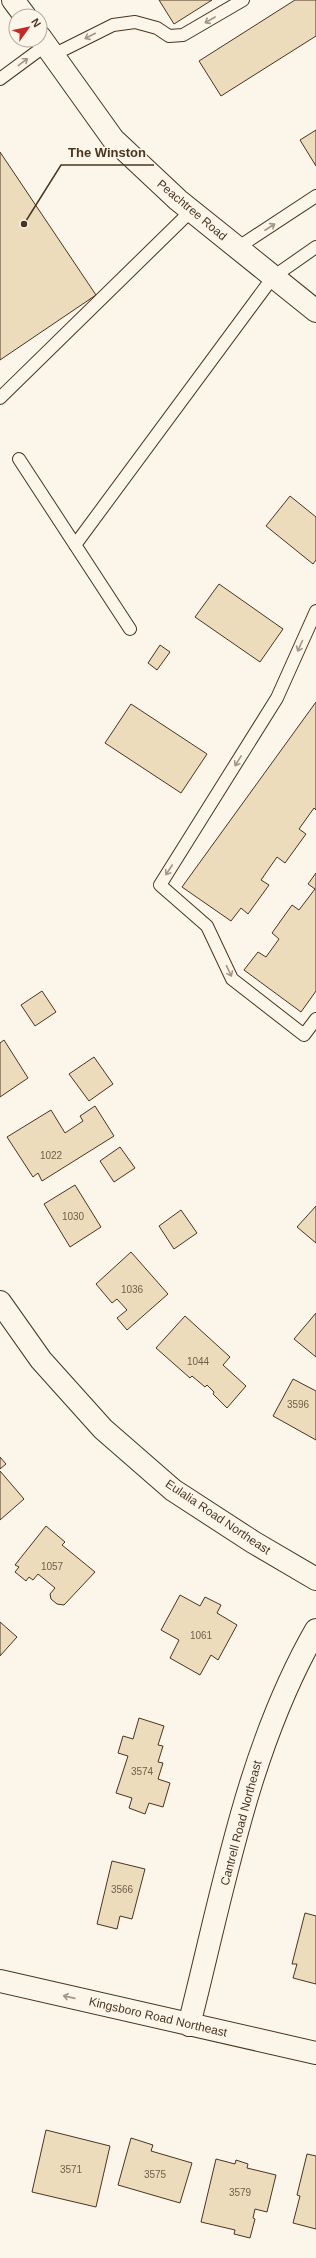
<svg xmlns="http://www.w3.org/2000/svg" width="316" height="2258" viewBox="0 0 316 2258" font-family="Arial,sans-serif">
	<rect width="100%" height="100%" fill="#fbf6e9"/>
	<path fill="#ecdcbc" stroke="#4a3520" d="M159,0H212L174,24Z
		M295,0H316V36L221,96L199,61Z
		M316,130V166L300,140Z
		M0,152L96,295L0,360Z
		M290,496L316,517V560L313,564L266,526Z
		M219,584L283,629L260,662L195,617Z
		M160,645L170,652L157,670L148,663Z
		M316,702V810L314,808L299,829L306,834L285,863L277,857L261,880L269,885L248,914L241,908L231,921L182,887Z
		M131,704L207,754L181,793L105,743Z
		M316,873V991L301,1012L244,970L258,952L266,957L279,939L272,933L292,905L299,910L315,889L308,884Z
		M42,991L56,1012L35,1026L21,1005Z
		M4,1040L28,1078L0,1097V1043Z
		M94,1057L113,1084L89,1101L69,1074Z
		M95,1106L114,1136L42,1181L38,1173L33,1177L7,1137L51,1110L65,1133L83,1121L80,1116Z
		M120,1147L135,1168L114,1182L100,1161Z
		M75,1185L101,1227L70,1247L44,1204Z
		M316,1206V1243L297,1227Z
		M181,1210L197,1233L174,1249L159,1226Z
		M131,1252L168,1294L127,1330L117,1318L127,1310L117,1299L112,1303L96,1284Z
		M316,1313V1357L294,1339Z
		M185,1316L230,1357L223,1365L246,1386L227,1408L213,1394L214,1392L207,1385L205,1387L192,1376L190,1378L156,1348Z
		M293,1379L316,1391V1440L273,1416Z
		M0,1457L6,1464L0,1469Z
		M0,1471L24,1499L0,1520Z
		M46,1526L65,1542L62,1545L95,1572L64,1605L57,1604L51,1599L50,1594L55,1588L38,1574L33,1580L29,1577L26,1581L15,1572L19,1567L15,1565Z
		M180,1595L200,1606L205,1597L221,1605L217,1613L237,1625L218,1660L211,1655L200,1675L170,1658L179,1640L161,1630Z
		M0,1622L17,1637L0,1656Z
		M139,1718L164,1726L158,1745L163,1746L158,1762L163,1763L158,1779L170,1783L163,1807L149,1803L145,1814L129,1808L132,1798L116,1793L128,1756L118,1753L123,1736L133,1739Z
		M112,1861L145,1869L132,1919L120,1916L117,1929L97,1924Z
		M305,1913L316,1916V1984L293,1978L297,1964H292Z
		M46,2130L110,2146L96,2207L32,2192Z
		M131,2138L153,2145L151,2151L192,2163L180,2203L118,2185Z
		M307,2154L316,2156V2229L293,2223L300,2196L297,2195Z
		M216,2159L235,2164L236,2160L248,2164L247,2168L276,2175L267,2212L255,2209L253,2218L255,2219L250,2238L234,2234L235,2230L201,2222Z"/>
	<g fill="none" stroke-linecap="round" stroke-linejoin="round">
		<g stroke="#4a3520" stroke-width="14">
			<path id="lane" d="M53,55L113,25L135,22L157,28L169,36L183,35L243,0
				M0,79L46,45
				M237,248L316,196
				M0,398L191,211
				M19,459L130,629
				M75,545L273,277L316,247
				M316,611L277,698L160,885L207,926L232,979L304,1035L316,1019"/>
		</g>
		<g stroke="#4a3520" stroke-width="24">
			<path id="street" d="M0,1302L41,1360L103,1429L173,1490L253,1542L316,1579
				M0,1981L316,2053
				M189,2025C223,1892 247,1750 316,1630"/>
		</g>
		<g stroke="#4a3520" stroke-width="24">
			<path id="highway" d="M13,0L25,16
				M40,37L113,139L178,200L316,311"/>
		</g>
		<use href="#lane" stroke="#fbf6e9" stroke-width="12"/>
		<use href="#street" stroke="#fbf6e9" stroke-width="22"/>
		<use href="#highway" stroke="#fbf6e9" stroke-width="22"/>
	</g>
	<defs><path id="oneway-shaft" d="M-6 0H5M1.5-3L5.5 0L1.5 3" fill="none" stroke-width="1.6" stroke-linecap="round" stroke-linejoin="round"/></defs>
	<g stroke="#a29684">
		<use href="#oneway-shaft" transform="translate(210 20) rotate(150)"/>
		<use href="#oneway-shaft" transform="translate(90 36) rotate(153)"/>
		<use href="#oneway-shaft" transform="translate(23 62) rotate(-37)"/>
		<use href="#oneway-shaft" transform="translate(270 227) rotate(-33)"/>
		<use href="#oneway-shaft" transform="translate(300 646) rotate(114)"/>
		<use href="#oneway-shaft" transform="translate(238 761) rotate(122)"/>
		<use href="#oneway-shaft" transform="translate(169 870) rotate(123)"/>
		<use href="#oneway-shaft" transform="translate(229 971) rotate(65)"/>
		<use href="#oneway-shaft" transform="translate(69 1997) rotate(-167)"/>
	</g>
	<g text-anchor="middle" stroke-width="3" stroke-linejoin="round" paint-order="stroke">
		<g font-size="10" fill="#725f47">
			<text x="51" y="1159">1022</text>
			<text x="73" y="1220">1030</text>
			<text x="132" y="1293">1036</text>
			<text x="198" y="1365">1044</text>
			<text x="298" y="1408">3596</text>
			<text x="52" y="1570">1057</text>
			<text x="201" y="1639">1061</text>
			<text x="142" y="1775">3574</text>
			<text x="122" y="1893">3566</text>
			<text x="71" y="2173">3571</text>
			<text x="155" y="2178">3575</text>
			<text x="240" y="2196">3579</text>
		</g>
		<g font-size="12" fill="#4a3520" stroke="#fbf6e9">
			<text transform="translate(192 210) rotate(40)" y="4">Peachtree Road</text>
			<text transform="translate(218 1517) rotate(34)" y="4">Eulalia Road Northeast</text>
			<text transform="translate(241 1823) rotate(-75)" y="4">Cantrell Road Northeast</text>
			<text transform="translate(158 2017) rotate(13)" y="4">Kingsboro Road Northeast</text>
		</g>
	</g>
	<path fill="none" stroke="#4a3520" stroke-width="1.5" d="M24 224L61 165H154"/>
	<circle fill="#4a3520" stroke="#fbf6e9" stroke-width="1.5" cx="24" cy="224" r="4"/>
	<g font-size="13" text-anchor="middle" font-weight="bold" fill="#4a3520" stroke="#fbf6e9" stroke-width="3" stroke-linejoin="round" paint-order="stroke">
		<text x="107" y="157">The Winston</text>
	</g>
	<g transform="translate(28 28) rotate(57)"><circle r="19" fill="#fbf6e9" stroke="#b4a999"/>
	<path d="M0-3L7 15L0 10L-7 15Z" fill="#c62828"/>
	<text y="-6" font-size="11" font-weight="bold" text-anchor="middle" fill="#4a3520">N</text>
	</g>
</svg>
